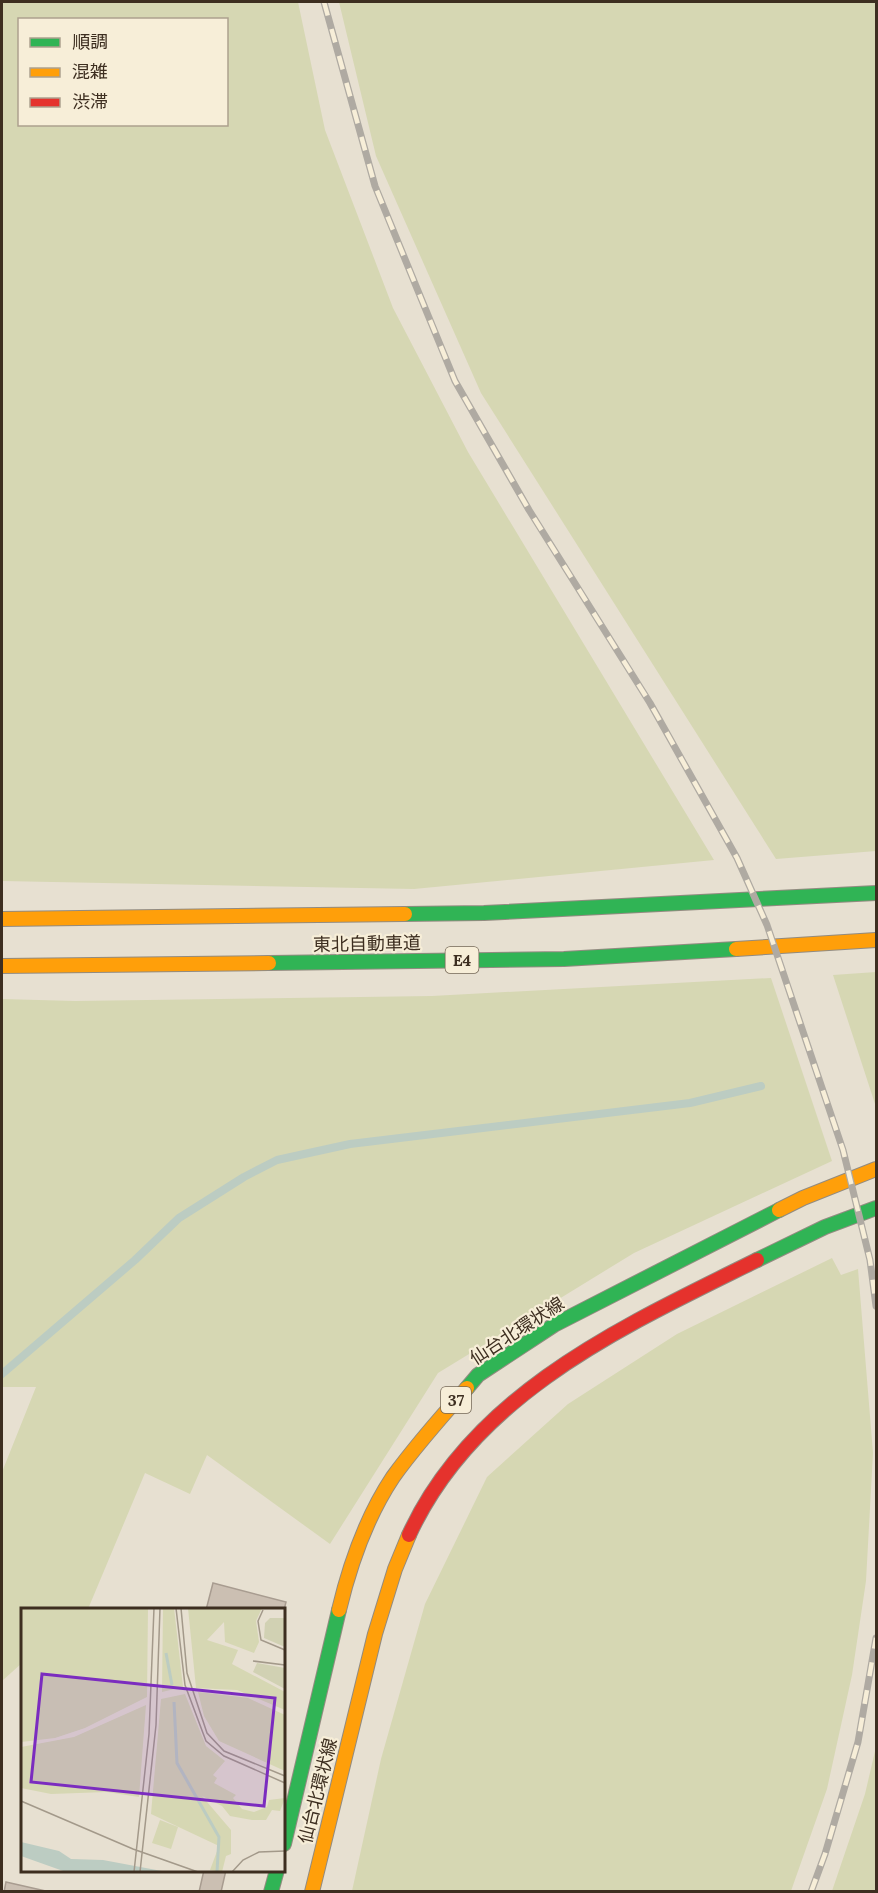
<svg xmlns="http://www.w3.org/2000/svg" width="878" height="1893" viewBox="0 0 878 1893" font-family="Lora,'Noto Sans JP',serif">
	<rect width="100%" height="100%" fill="#e7e0d1"/>
	<path fill="#d6d7b3" fill-rule="evenodd" d="M2,2H298L325,130L393,308L468,452L714,860L414,889L2,881ZM20,20H226V124H20Z
		M339,2H876V851L776,859L481,393L376,156Z
		M876,972V1107L833,975Z
		M771,978L832,1161L634,1253L438,1373L330,1544L207,1455L190,1494L145,1473L88,1609L22,1610V1663L2,1681V1472L36,1387H3L2,1390V999L75,1001L432,996Z
		M832,1258L841,1275L858,1269L873,1453L866,1581L852,1675L827,1789L791,1891H352L381,1759L425,1604L487,1477L568,1404L677,1334Z
		M876,1747V1891H832L865,1794Z"/>
	<g fill="none" stroke-linecap="round" stroke-linejoin="round">
		<path stroke="#bcccc2" stroke-width="8" d="M2,1374L135,1260L179,1218L244,1177L277,1160L350,1144L690,1103L761,1086"/>
	</g>
	<path fill="#cbbfb2" stroke="#a89c90" stroke-width="1.5" d="M213,1583L286,1602L284,1610H206Z
		M204,1870H226L221,1892H199Z
		M6,1882L50,1892H4Z"/>
	<g fill="none" stroke-linecap="round" stroke-linejoin="round">
		<g stroke="#928b80" stroke-width="16">
			<path id="fast" d="M405,914L484,913L876,893
				M269,963L564,959L736,949
				M757,1260L825,1227L876,1208
				M467,1388L478,1375L554,1325L779,1210
				M284,1844L339,1610
				M271,1892L277,1870"/>
		</g>
		<g stroke="#928b80" stroke-width="16">
			<path id="slow" d="M2,919L405,914
				M736,949L876,940
				M2,966L269,963
				M779,1210L803,1198L876,1169
				M339,1610C350,1564 367,1516 393,1477C416,1445 441,1417 467,1388
				M312,1892L375,1634L395,1569L409,1535"/>
		</g>
		<g stroke="#928b80" stroke-width="16">
			<path id="jam" d="M409,1535C474,1393 624,1326 757,1260"/>
		</g>
		<use href="#fast" stroke="#30b455" stroke-width="14"/>
		<use href="#slow" stroke="#ff9f0a" stroke-width="14"/>
		<use href="#jam" stroke="#e5322d" stroke-width="14"/>
		<g stroke="#afaaa2" stroke-width="7">
			<path id="rail" d="M324,2L375,186L455,381L529,510L650,703L737,858L767,925L843,1150L870,1260L876,1306
				M811,1892L825,1854L858,1742L876,1638"/>
		</g>
		<use href="#rail" stroke="#f7eed8" stroke-width="4.5" stroke-dasharray="14" stroke-linecap="butt"/>
	</g>
	<g text-anchor="middle" stroke-width="4.5" stroke-linejoin="round" paint-order="stroke">
		<g fill="#f7eed8" stroke="#756857" stroke-width="1.5">
			<rect x="445.5" y="947" width="33" height="26" rx="4.5"/>
			<rect x="441" y="1387" width="30" height="26" rx="4.5"/>
		</g>
		<g font-size="16" font-weight="bold" fill="#3d2e20">
			<text x="462" y="966">E4</text>
			<text x="456" y="1406">37</text>
		</g>
		<g font-size="18" fill="#3d2e20" stroke="#f7eed8">
			<text transform="translate(367 944) rotate(-1)" y="6">東北自動車道</text>
			<text transform="translate(517 1331) rotate(-33)" y="6">仙台北環状線</text>
			<text transform="translate(318 1791) rotate(-76)" y="6">仙台北環状線</text>
		</g>
	</g>
	<g transform="translate(21 1608)">
		<rect width="264" height="264" fill="#e7e0d1"/>
		<path d="M0,0H127L126,89L64,120L34,130L0,134ZM142,0H153L162,79L141,84ZM167,0H241L235,13L238,34L233,45L204,34L203,14L186,32L217,42L211,56L264,84V102L216,82L175,80ZM177,84L227,90L264,107V163L198,133L183,108ZM164,86L185,138L204,153L192,167L196,170L193,175L215,187L212,190L221,201L233,204L246,199L248,192L264,190L259,203L251,202L245,212H231L209,208L201,198L181,188L210,222V246L205,248L201,264L189,262L198,238L130,206L140,91ZM125,97L118,189L86,184L30,186L0,180V139L53,129ZM139,212L157,219L150,241L131,235Z" fill="#d6d7b3"/>
		<path d="M249,10H264V39L243,30L244,15ZM236,55L264,60V81L232,64Z" fill="#d1d1b3"/>
		<path d="M0,234L38,243L50,251L82,252L146,264H45L0,248Z" fill="#bcccc2"/>
		<path fill="none" stroke="#bcccc2" stroke-width="3" d="M145,45L151,77M153,94L156,155L198,229L196,264"/>
		<path fill="none" stroke="#a3998a" stroke-width="1.5" d="M155,0L164,77L185,133L203,148L264,175M160,0L166,65L186,125L203,143L264,168M242,2L237,13L240,32L264,42M232,53L264,57M0,193L112,241L177,264M113,264L128,126L133,0M119,264L135,117L139,0M211,264L222,252L238,244L264,243"/>
		<path fill="#7b2cbf" fill-opacity="0.15" stroke="#7b2cbf" stroke-width="3" d="M21,66L254,90L243,198L10,174Z"/>
		<rect width="264" height="264" fill="none" stroke="#3d2e20" stroke-width="3"/>
	</g>
	<rect width="878" height="1893" fill="none" stroke="#3d2e20" stroke-width="6"/>
	<rect x="18" y="18" width="210" height="108" fill="#f7eed8" stroke="#ada18e" stroke-width="1.5"/>
	<rect x="30" y="38" width="30" height="9" fill="#30b455" stroke="#ada18e" stroke-width="1.5"/>
	<text x="72" y="48" font-size="18" fill="#3d2e20">順調</text>
	<rect x="30" y="68" width="30" height="9" fill="#ff9f0a" stroke="#ada18e" stroke-width="1.5"/>
	<text x="72" y="78" font-size="18" fill="#3d2e20">混雑</text>
	<rect x="30" y="98" width="30" height="9" fill="#e5322d" stroke="#ada18e" stroke-width="1.5"/>
	<text x="72" y="108" font-size="18" fill="#3d2e20">渋滞</text>
</svg>
